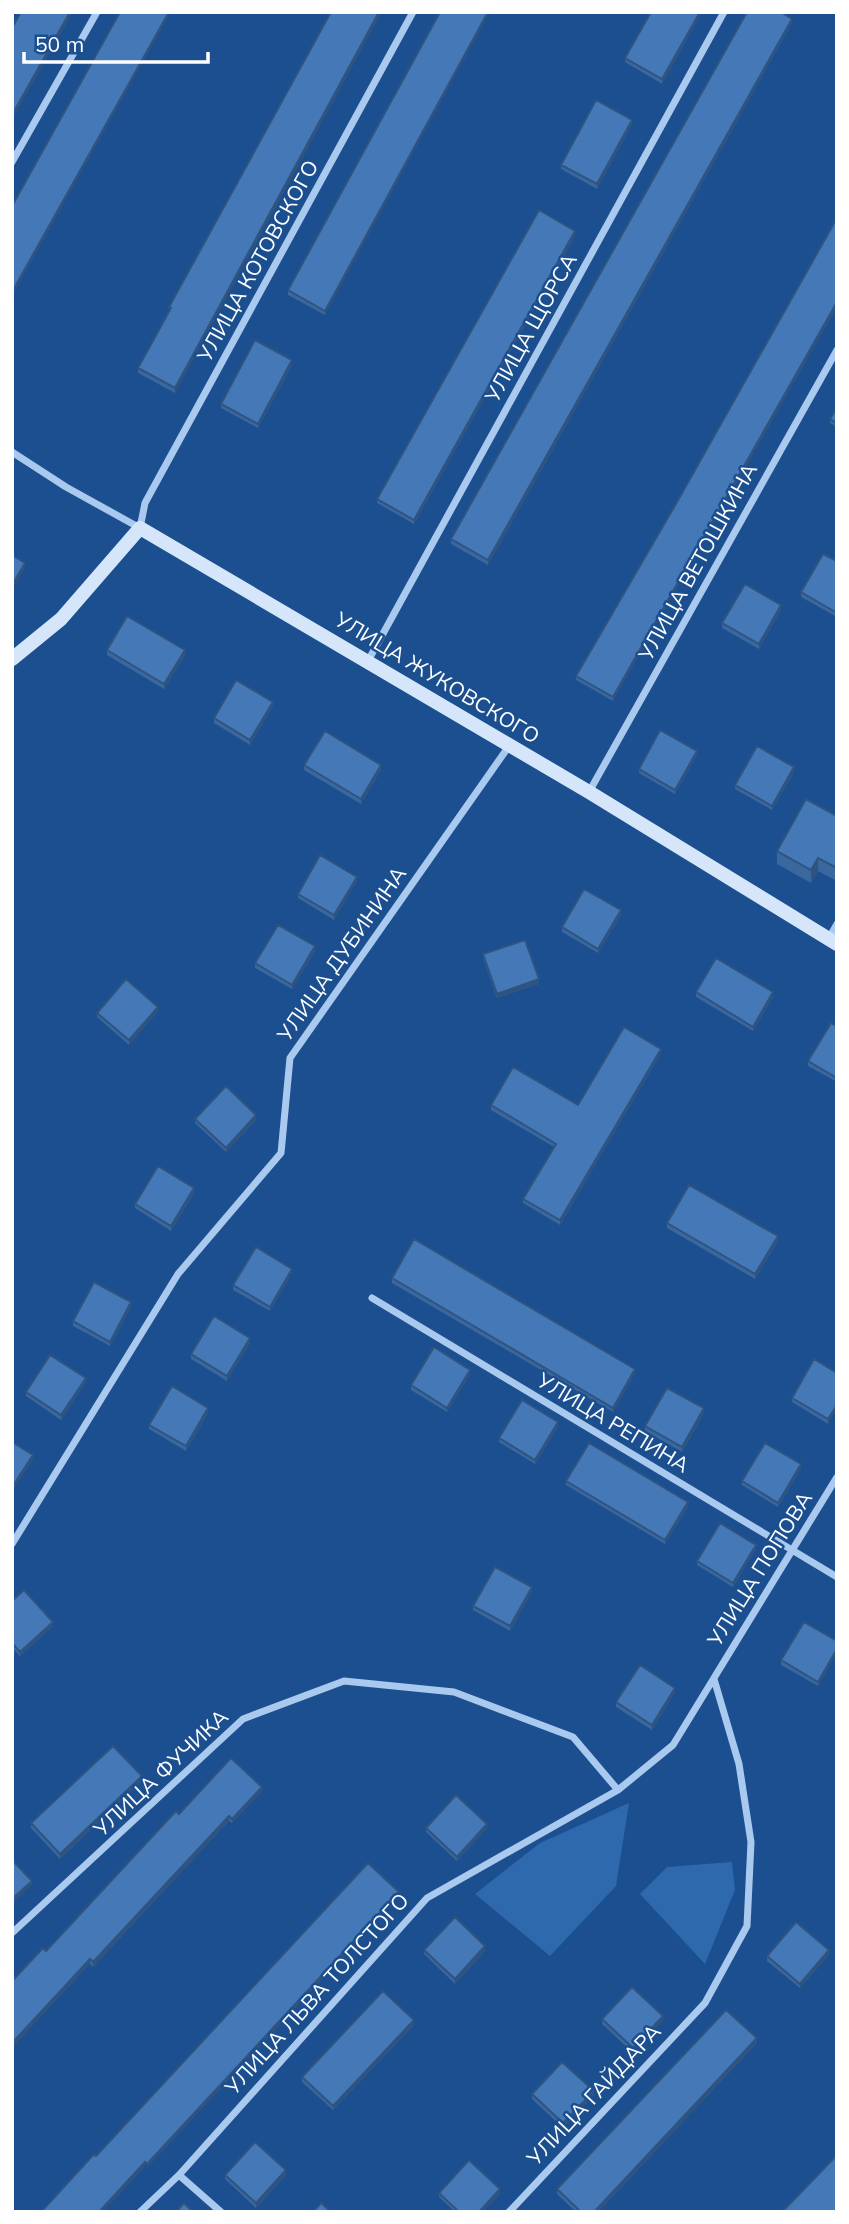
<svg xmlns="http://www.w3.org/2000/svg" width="849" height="2224" viewBox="0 0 849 2224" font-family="Mulish,sans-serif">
	<rect width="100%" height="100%" fill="#1b4f8f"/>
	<path fill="#2e69ad" d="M629,1803L616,1886L550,1956L475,1894L540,1843Z
		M732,1862L735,1890L705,1964L640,1894L667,1867Z"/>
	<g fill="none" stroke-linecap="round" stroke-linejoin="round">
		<path stroke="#a9c9ee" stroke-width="7" d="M12,162L97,12
			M12,452L66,487L140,528L145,503L413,12
			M368,661L724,12
			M589,792L837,350
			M829,938L837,924
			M372,1298L837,1577
			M12,1544L178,1274L281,1153L290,1058L509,746
			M12,1933L243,1719L344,1681L454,1692L573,1737L618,1790
			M179,2175L221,2212
			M140,2212L179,2175L427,1898L618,1790L673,1745L837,1477
			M509,2212L705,2003L747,1926L751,1842L739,1764L714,1679"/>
		<path stroke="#d6e6fa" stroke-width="14" d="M12,659L61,619L140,528L589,792L837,944"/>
	</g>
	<path fill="#3a679d" d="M331,12L175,393L138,373V368L169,310V307Z
		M440,12L325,315L288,295V290Z
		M702,12L662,84L625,62V58Z
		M792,23L488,565L451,544V539Z
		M632,124L597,189L561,169V165Z
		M575,236L414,524L377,503V499Z
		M292,365L258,428L221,408V404Z
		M837,408V427L830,423V419Z
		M677,502L613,701L576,680V676Z
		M837,561V617L801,597V592Z
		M781,610L759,649L722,628V623Z
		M107,650L185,655L164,689L107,655Z
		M273,706L250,745L214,723V718Z
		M697,755L675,794L639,773V769Z
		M304,765L381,770L361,804L304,770Z
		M794,772L772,810L735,789V785Z
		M837,816L835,880L818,871L811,883L777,864V851Z
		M357,881L334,920L298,898V894Z
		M621,915L598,953L562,932V927Z
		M315,951L292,989L255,968V963Z
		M483,954L539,984L497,998L483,958Z
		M696,992L773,997L753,1031L696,997Z
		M158,1011L129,1045L97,1017V1013Z
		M837,1026V1082L808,1066V1061Z
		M661,1053L560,1225L523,1203V1199L554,1147L491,1110V1105H578Z
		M195,1119L256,1120L226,1152L195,1123Z
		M194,1193L171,1231L135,1208V1204Z
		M667,1223L778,1241L755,1279L667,1228Z
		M292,1273L270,1311L233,1290V1285Z
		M392,1278L635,1373L613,1412L392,1283Z
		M131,1307L110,1346L73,1326V1321Z
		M250,1343L227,1381L191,1359V1354Z
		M837,1373L828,1424L792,1402V1398Z
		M470,1374L447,1412L411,1390V1385Z
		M86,1382L61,1420L26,1396V1392Z
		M208,1413L186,1451L149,1429V1425Z
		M704,1413L682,1452L645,1431V1426Z
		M558,1427L535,1464L499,1442V1438Z
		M801,1469L778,1507L742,1485V1481Z
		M566,1481L688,1507L665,1544L566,1485Z
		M756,1549L733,1587L697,1565V1561Z
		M532,1591L510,1631L473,1610V1606Z
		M12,1601L53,1626L20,1656L12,1648Z
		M837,1641L818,1686L781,1665V1660Z
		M675,1692L652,1730L616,1707V1702Z
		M142,1781L60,1859L31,1828V1823Z
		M262,1791L232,1823L229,1821L93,1967L90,1964L46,1951L179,1814Z
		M426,1828H487L457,1861L426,1832Z
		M424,1950L485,1951L455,1984L424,1954Z
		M829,1955L800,1988L767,1961V1956Z
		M602,2019L663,2020L633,2053L602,2024Z
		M414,2025L333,2110L302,2082V2077Z
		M757,2043L598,2212H576L557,2194V2189Z
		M532,2094L594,2095L563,2128L532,2099Z
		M225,2175H286L256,2208L225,2179Z
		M439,2193L500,2194L483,2212H455L439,2197Z"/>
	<path fill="#305480" d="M70,12H73L12,120V115Z
		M169,12H171L12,296V292Z
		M379,12H382L175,393V388Z
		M488,12H490L325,315V311Z
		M700,12H702L662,84V79Z
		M792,19V23L488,565V560Z
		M632,120V124L597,189V184Z
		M575,231V236L414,524V520Z
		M837,302V307L613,701V697Z
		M292,360V365L258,428V424Z
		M25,563V568L12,590V585Z
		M781,605V610L759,649V644Z
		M185,650V655L164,689V684Z
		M273,702V706L250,745V740Z
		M697,751V755L675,794V790Z
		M381,765V770L361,804V799Z
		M794,767V772L772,810V806Z
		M818,858V871L811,883V870Z
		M837,864V877L835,880V867Z
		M357,877V881L334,920V915Z
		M621,910V915L598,953V949Z
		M315,946V951L292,989V985Z
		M539,979V984L497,998V994Z
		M773,992V997L753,1031V1027Z
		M158,1007V1011L129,1045V1040Z
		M661,1049V1053L560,1225V1220Z
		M256,1115V1120L226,1152V1148Z
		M194,1188V1193L171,1231V1226Z
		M778,1236V1241L755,1279V1274Z
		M292,1269V1273L270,1311V1307Z
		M131,1302V1307L110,1346V1342Z
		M250,1338V1343L227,1381V1376Z
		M635,1369V1373L613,1412V1408Z
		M470,1370V1374L447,1412V1408Z
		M86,1378V1382L61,1420V1415Z
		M837,1405V1409L828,1424V1419Z
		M208,1408V1413L186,1451V1446Z
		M704,1408V1413L682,1452V1447Z
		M558,1422V1427L535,1464V1460Z
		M33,1455V1460L12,1491V1487Z
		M801,1464V1469L778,1507V1503Z
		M688,1502V1507L665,1544V1540Z
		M756,1545V1549L733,1587V1583Z
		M532,1587V1591L510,1631V1626Z
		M53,1622V1626L20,1656V1652Z
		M837,1649V1653L818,1686V1682Z
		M675,1688V1692L652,1730V1725Z
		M142,1776V1781L60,1859V1854Z
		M262,1787V1791L232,1823V1819Z
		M229,1816V1821L93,1967V1962Z
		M487,1824V1828L457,1861V1857Z
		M32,1881V1885L12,1904V1899Z
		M399,1892V1897L147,2168V2164Z
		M485,1946V1951L455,1984V1979Z
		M829,1950V1955L800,1988V1984Z
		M90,1959V1964L12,2048V2043Z
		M663,2016V2020L633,2053V2048Z
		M414,2020V2025L333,2110V2106Z
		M757,2038V2043L598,2212H594Z
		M594,2091V2095L563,2128V2123Z
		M145,2162V2167L103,2212H99Z
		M286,2170V2175L256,2208V2203Z
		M500,2189V2194L483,2212H479Z"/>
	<path fill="#4478b7" stroke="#305480" stroke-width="2" d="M21,12H70L12,115V28Z
		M120,12H169L12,292V206Z
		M331,12H379L175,388L138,368L171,308L169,307Z
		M440,12H488L325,311L288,290Z
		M651,12H700L662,79L625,58Z
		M747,12H781L792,19L488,560L451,539Z
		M596,100L632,120L597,184L561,165Z
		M539,210L575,231L414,520L377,499Z
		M837,218V302L613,697L576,676L677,502Z
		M255,340L292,360L258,424L221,404Z
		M837,408V423L830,419Z
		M823,554L837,561V613L801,592Z
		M12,555L25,563L12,585Z
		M745,584L781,605L759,644L722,623Z
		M127,616L185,650L164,684L107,650Z
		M236,680L273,702L250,740L214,718Z
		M660,730L697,751L675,790L639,769Z
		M325,731L381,765L361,799L304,765Z
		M757,746L794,767L772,806L735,785Z
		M806,799L837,816V864L835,867L818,858L811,870L777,851Z
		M320,855L357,877L334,915L298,894Z
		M584,889L621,910L598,949L562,927Z
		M278,925L315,946L292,985L255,963Z
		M525,940L539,979L497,994L483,954Z
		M716,958L773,992L753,1027L696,992Z
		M126,979L158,1007L129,1040L97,1013Z
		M831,1023L837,1026V1078L808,1061Z
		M624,1027L661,1049L560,1220L523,1199L556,1144L491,1105L513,1067L578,1105Z
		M226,1086L256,1115L226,1148L195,1119Z
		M158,1166L194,1188L171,1226L135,1204Z
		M689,1185L778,1236L755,1274L667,1223Z
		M414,1239L635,1369L613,1408L392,1278Z
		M256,1247L292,1269L270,1307L233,1285Z
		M94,1282L131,1302L110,1342L73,1321Z
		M214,1316L250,1338L227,1376L191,1354Z
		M434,1347L470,1370L447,1408L411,1385Z
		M50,1355L86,1378L61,1415L26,1392Z
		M814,1359L837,1373V1405L828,1419L792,1398Z
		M172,1386L208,1408L186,1446L149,1425Z
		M667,1388L704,1408L682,1447L645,1426Z
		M522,1400L558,1422L535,1460L499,1438Z
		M12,1442L33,1455L12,1487Z
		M589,1443L688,1502L665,1540L566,1481Z
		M765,1443L801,1464L778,1503L742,1481Z
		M720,1523L756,1545L733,1583L697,1561Z
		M495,1567L532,1587L510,1626L473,1606Z
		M24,1590L53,1622L20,1652L12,1643V1601Z
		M804,1622L837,1641V1649L818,1682L781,1660Z
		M640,1665L675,1688L652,1725L616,1702Z
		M113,1746L142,1776L60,1854L31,1823Z
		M231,1758L262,1787L232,1819L229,1816L93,1962L90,1959L12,2043V1981L43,1948L46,1951L176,1811L179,1814Z
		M456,1795L487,1824L457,1857L426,1828Z
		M12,1860L32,1881L12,1899Z
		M368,1863L399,1892L147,2164L145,2162L99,2212H41L94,2154L96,2156Z
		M455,1917L485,1946L455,1979L424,1950Z
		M796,1922L829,1950L800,1984L767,1956Z
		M632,1987L663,2016L633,2048L602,2019Z
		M383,1991L414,2020L333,2106L302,2077Z
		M726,2010L757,2038L594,2212H581L557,2189Z
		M562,2062L594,2091L563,2123L532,2094Z
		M255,2142L286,2170L256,2203L225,2175Z
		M837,2155V2212H782Z
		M469,2160L500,2189L479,2212H459L439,2193Z
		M184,2203L193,2212H176Z
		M321,2203L331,2212H313Z"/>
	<g text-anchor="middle" stroke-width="5" stroke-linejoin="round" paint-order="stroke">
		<g font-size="21" fill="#fff" stroke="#1b4f8f">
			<text transform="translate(258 261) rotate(-61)" y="7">УЛИЦА КОТОВСКОГО</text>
			<text transform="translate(531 328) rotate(-61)" y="7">УЛИЦА ЩОРСА</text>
			<text transform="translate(698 562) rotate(-61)" y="7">УЛИЦА ВЕТОШКИНА</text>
			<text transform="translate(437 678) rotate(31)" y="7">УЛИЦА ЖУКОВСКОГО</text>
			<text transform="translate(342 954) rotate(-55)" y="7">УЛИЦА ДУБИНИНА</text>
			<text transform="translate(613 1423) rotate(31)" y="7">УЛИЦА РЕПИНА</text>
			<text transform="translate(760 1569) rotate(-58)" y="7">УЛИЦА ПОПОВА</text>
			<text transform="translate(161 1773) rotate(-43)" y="7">УЛИЦА ФУЧИКА</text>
			<text transform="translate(317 1994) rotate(-48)" y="7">УЛИЦА ЛЬВА ТОЛСТОГО</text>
			<text transform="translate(594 2095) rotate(-47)" y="7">УЛИЦА ГАЙДАРА</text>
		</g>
	</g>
	<rect width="849" height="2224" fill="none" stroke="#ffffff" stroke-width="28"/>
	<path d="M24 52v10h184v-10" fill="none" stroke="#ffffff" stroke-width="3.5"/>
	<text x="35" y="52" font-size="21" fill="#ffffff" stroke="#1b4f8f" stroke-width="5" paint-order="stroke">50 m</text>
</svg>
